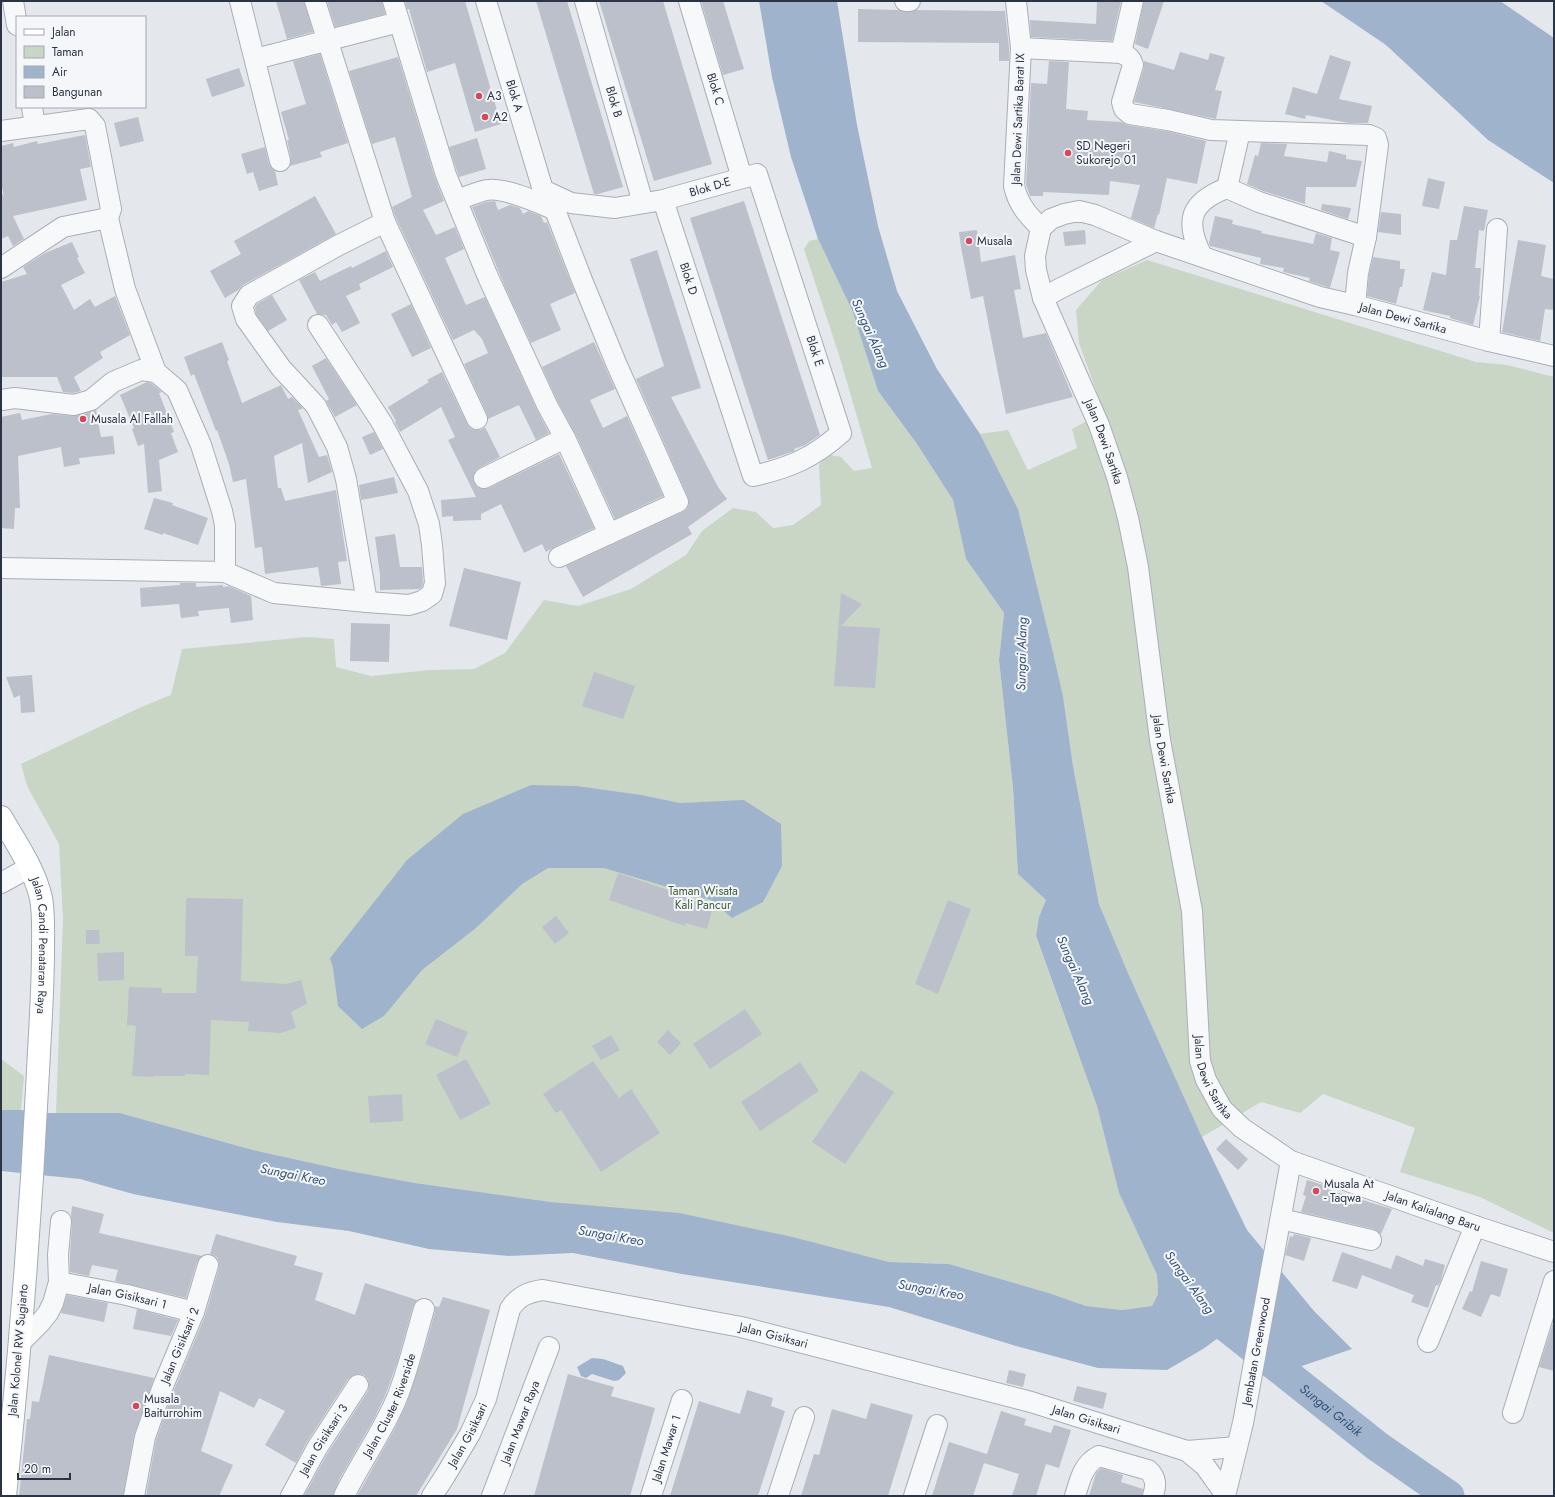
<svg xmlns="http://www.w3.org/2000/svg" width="1555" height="1497" viewBox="0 0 1555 1497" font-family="Jost,sans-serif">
	<rect width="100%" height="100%" fill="#e4e7ec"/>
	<path fill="#c9d6c5" d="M818,239L852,310L878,391L917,444L953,500L966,559L1004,613L999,660L1013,788L1018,874L1046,900L1039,917L1036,937L1097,1106L1119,1193L1157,1275L1158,1294L1152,1306L1122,1310L1086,1306L1049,1293L949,1264L889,1262L793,1237L608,1208L551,1202L415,1183L339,1169L253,1150L120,1113H56L63,919L59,844L27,786L21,764L139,708L171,695L182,649L307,637L334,639L336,667L371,676L430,670L474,669L505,653L544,600L578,606L631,589L686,555L702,531L733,508L756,512L773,528L793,525L821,505L819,465L825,454L841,457L854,471L872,468L839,355L804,249L809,241Z
		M1147,260L1476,362L1507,365L1554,377V1233L1480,1197L1400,1172L1415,1128L1323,1094L1300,1113L1261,1102L1202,1137L1128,973L1099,904L1073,766L1063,696L1049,635L1018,509L980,434L1008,430L1028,470L1077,448L1072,429L1104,412L1079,343L1076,310L1102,280Z
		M1,1059L24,1076L21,1110H1Z"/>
	<path fill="#9fb4cc" d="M759,1H837L857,125L878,226L897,291L937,369L980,434L1018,509L1049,635L1063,696L1073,766L1099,904L1128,973L1202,1137L1247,1230L1314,1311L1352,1349L1293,1369L1236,1325L1203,1349L1167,1370L1098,1368L1016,1346L889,1307L682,1274L573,1253L509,1256L429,1249L349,1231L277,1222L133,1194L80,1179L1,1171V1110H21L46,1113H120L253,1150L339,1169L415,1183L551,1202L679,1213L793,1237L889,1262L949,1264L1049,1293L1086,1306L1122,1310L1152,1306L1158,1294L1157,1275L1119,1193L1097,1106L1036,936L1039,917L1046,900L1018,874L1013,788L999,660L1004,613L966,559L953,500L917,444L878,391L852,310L818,239L791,157L772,77Z
		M1321,1H1500L1554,38V183L1488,140L1386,45Z
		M531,785L577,786L641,795L680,803L744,800L781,824L782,866L763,902L732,918L711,900L604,868H548L522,884L476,928L422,970L384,1016L362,1029L338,1006L333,968L330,958L407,860L463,814Z
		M592,1358L603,1359L623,1366L626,1373L619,1380L614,1381L592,1374L586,1378L581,1376L577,1367Z"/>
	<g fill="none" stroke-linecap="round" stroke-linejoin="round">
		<path stroke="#9fb4cc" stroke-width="31" id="s1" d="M1202,1299L1217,1319L1377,1446L1449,1496"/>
	</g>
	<path fill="#bbc0ca" d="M276,1H304L313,32L287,39Z
		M327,1H382L385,14L335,27Z
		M405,1H465L501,124L475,132L455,63L427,72L409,9H407Z
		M536,1H567L623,187L598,194H594Z
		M599,1H663L712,164L654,181Z
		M701,1H723L744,69L723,75Z
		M1097,1H1121L1112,41L1031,37L1030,20L1096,24Z
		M1144,1H1164L1148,49L1135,44Z
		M858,9L898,10L905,12H910L917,10L1005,11L1009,48V61H999V43L858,42Z
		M1180,52L1208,60L1210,53L1225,57L1215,90L1222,91L1216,119L1134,102L1144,68V61L1174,70Z
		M320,54L348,143L320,152L322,157L290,166L291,158L287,140H289L281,112L306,104L293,61Z
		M1330,55L1351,62L1339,99L1372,106L1368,123H1349L1306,115L1305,119L1285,114L1293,87L1317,94Z
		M398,57L435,178L444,201L423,210L436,235L455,227L464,249L445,258L466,305L485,297L537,410L549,433L536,440L519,405L488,419L487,414L464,364L488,353L482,339L474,330L453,340L396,218L392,207L412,197L395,137L372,144L349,71Z
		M1049,61L1069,62L1066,109L1088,111L1087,120L1121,122L1128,125L1166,131L1206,141L1197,184L1167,178L1159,215L1158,214L1154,228L1131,218L1140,185L1110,181L1109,195L1043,192V196H1030L1026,185L1031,83L1047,84Z
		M239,68L245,86L212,97L206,79Z
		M138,117L144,141L120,147L114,123Z
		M85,135L91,167L80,169L87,200L13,216L24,239L13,246L8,236L1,239V191L4,197L1,182V146L13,143L14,147L37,141L38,144Z
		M477,138L486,169L459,177L449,147Z
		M1261,143L1287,144L1284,156L1327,162L1329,151L1346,155V159L1362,161L1356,187H1306L1305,204L1263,191L1247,184L1255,155L1258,156Z
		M265,147L269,164L272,169L275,171L278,185L259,191L253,172L247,174L241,154Z
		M1428,178L1445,182L1439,209L1422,206Z
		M315,196L336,234L243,285L238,290L225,298L210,271L241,254L234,241Z
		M495,201L498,210L510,205L520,208L523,214L528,211L541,216L544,223L547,222L575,293L550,304L561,330L531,343L505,287L472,207L486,202Z
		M744,201L820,435L805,445L794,449L795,451L768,460L690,218Z
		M1322,204L1351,208L1348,219L1321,210Z
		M1464,206L1488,210L1484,231L1479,230L1475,268H1481L1479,296H1480L1473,325L1450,318V316L1423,310L1432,272L1446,275L1450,240H1457Z
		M1381,212L1401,214V235L1378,232Z
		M1215,216L1233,220L1232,224L1262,231L1261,233L1285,238L1313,244L1316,233L1332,238L1330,250L1340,252L1330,288L1309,281L1310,278L1283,272L1284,268L1260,264L1261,258L1210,246L1209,243Z
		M977,230L981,262L1015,255L1021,289L1014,290L1023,338L1046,333L1073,397L1006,414L983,296L971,299L961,247L959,232Z
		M1085,230L1086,244L1065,246L1063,232Z
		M1518,240L1546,245L1541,276L1554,279V310L1545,309L1540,341L1502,332Z
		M72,242L79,257L77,258L85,273L61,285L74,310L90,299L95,307L115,296L130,335L100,352L103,358L74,377L81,391L73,393L63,392L57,377H1V282L27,274L23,267L45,253Z
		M657,250L701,388L671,397L718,487L727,499L688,527L692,534L583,597L566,566L683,512L687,509L689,504L688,497L636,379L664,366L630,259Z
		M386,251L393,267L359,284L361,289L346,296L360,323L342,332L336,322L332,325L326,315L317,314L299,280L315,272L320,281L351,266L352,268Z
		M1373,257L1400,261V269H1405L1402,287H1400L1396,304L1367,296L1369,275Z
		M272,295L287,320L268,331L256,314L255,308L257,304Z
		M411,304L431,348L412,357L391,314Z
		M222,342L229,360L227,361L242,403L281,385L288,399L292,397L302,407V409L298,410L319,457L327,455L332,472L308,483L302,443L274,456L278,488H281L285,501L336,490L347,561L338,562L341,584L321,586L318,567L265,574L262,547L255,548L246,479L233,482L229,464L217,430L216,431L194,374L191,376L184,357Z
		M594,342L615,389L590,400L603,428L627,416L663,496L615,519L575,433L557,400L542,367Z
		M326,358L357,405L335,417L326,401L329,399L312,366Z
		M442,372L467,424L470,428L476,430H481L485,427L500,457L479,468L475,471L473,478L474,483L477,487L483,489L489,488L559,454L594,528L554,547L546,552L542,544L524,553L501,504L481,514V520L453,521V516L442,517L441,500L476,497L448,440L455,437L441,407L400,432L395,422L396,421L388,407L429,382L427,380Z
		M147,382L151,383L162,392L159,393L174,432L171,433L178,452L159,460L162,491L148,493L144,444L138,446L132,429L134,428L120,395Z
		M96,410L101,437L113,436L115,454L79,458L80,464L64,467L61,447L18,456L20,508H15L14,529L1,528V417L20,413L22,420L52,414L73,416Z
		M374,432L383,449L370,455L362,437Z
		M394,477L398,493L361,500L359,485Z
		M154,498L173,503L172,505L208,518L198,545L163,533V535L144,529Z
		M395,534L400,567H422L423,582L422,587L419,589L380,590V575L375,537Z
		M464,568L521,582L507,640L449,626Z
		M180,583H196V587L223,585V587L229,586L251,596L253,620L231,623L229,608L198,611L199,616L181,618L179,604L141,607L140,588L180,585Z
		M841,593L862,604L841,626L880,628L875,688L834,686Z
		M351,623L390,624L389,662L350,661Z
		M594,672L635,686L623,719L582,706Z
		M32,675L35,712L21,713L20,695L14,698L6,677Z
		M618,873L694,899L693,901L713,907L707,929L686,923L685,926L609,900Z
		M186,898L243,899L241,981L286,984L301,980L307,1004L291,1012L296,1028L281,1033L248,1031L249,1022L211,1020L209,1075L185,1074V1076H154V1077L132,1076L136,1026L127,1025L129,987L162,988V993H196L198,956H185Z
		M948,900L971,909L938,994L915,984Z
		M556,916L569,933L555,944L542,927Z
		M86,930H99L100,944H86Z
		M124,952V980L98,981L97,953Z
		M745,1009L762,1034L710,1069L693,1044Z
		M436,1019L468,1032L457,1057L425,1044Z
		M668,1030L681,1043L670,1055L657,1042Z
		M611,1035L620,1050L601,1060L592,1046Z
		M466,1059L491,1104L460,1120L436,1075Z
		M593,1061L619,1098L631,1089L660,1133L601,1172L561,1110L556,1113L543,1094Z
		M800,1062L819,1091L760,1131L741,1102Z
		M861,1070L894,1092L845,1164L812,1142Z
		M402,1094L403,1121L370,1123L368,1096Z
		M1226,1139L1248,1159L1238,1170L1216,1149Z
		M1307,1180L1330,1187L1329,1190L1392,1209L1381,1234L1374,1229L1301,1212L1306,1196L1303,1195Z
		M72,1206L104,1214L99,1233L202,1256L197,1262L186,1298L115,1281L118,1270L92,1265L89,1276L70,1272V1255L72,1222L71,1215Z
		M216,1234L297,1256L294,1265L323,1273L315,1300L355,1315L365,1283L417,1300L413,1306L397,1363L385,1396L374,1419L340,1478L333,1496H304L327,1454L368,1391L369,1385L368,1379L364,1375L359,1374L353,1375L348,1379L307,1442L296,1463L265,1445L285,1411L259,1398L254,1408L220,1391L201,1451L233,1465L219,1496H146L156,1440L174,1390L205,1316L219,1268V1263L217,1257L210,1254Z
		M1294,1234L1311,1238L1304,1261L1285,1255L1290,1236L1293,1237Z
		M1342,1252L1391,1269L1396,1255L1423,1266L1425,1259L1445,1265L1441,1280L1438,1286L1436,1285L1428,1308L1411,1302L1414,1295L1362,1275L1357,1289L1332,1281Z
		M1481,1261L1508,1269L1500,1297L1491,1294L1481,1317L1462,1309L1470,1291L1472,1292Z
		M67,1295L108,1303L104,1322L61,1313Z
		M443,1297L490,1310L457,1429L416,1496H357L394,1430L406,1405L422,1358L435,1312V1306L439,1307Z
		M137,1309L178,1320L171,1336L133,1329Z
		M1554,1320V1371L1539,1367Z
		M49,1355L154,1378L134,1435L123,1496H19L27,1419H30L32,1401L39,1402Z
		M1009,1370L1026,1374L1023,1387L1006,1383Z
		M568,1374L614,1387L611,1396L655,1408L630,1496H534Z
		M1077,1386L1107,1393L1103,1409L1073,1401Z
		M747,1390L773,1398L771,1406L785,1411L758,1496H670L699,1401L740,1414Z
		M871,1403L913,1415L888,1496H801L814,1454L819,1455L832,1409L866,1419Z
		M1001,1411L1026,1419L1024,1425L1051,1433L1054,1425L1071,1430L1059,1468L1046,1464L1036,1496H1012L1019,1474L984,1463L973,1496H932L949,1442L987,1454Z
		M1101,1468L1123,1475L1121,1482L1143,1489L1142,1496H1089L1096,1473Z"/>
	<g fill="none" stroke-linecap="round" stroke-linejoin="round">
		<g stroke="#a9aeb7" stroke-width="22">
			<g id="minor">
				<path d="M13,1L17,25"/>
				<path d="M240,1L280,161"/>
				<path d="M315,1L385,222L477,419"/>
				<path d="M393,1L446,175L488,277L547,405L565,438L609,534"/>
				<path id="s2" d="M486,1L543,190L571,203L615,208L663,200L753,476C789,468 813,458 841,433L757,174L663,200"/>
				<path id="s3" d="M585,1L643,203"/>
				<path id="s4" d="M689,1L742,178"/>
				<path d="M905,1H910"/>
				<path d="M1016,1L1021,48L1014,186C1018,204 1028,216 1041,228"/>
				<path d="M1021,48L1121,53C1128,56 1131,58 1133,65L1122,102L1124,109L1130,114L1168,120L1211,130L1369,135L1376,138L1378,145L1366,237L1358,273L1355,305"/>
				<path d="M1121,53L1133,1"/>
				<path d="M255,59L399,22"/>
				<path d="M32,107L35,126"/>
				<path d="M1,131L89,119L95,126L111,209L108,218L125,289L156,372L177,390L201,445L222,511L225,525V572"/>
				<path d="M1227,188L1240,131"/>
				<path d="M457,200C466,197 477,192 487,190C503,187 540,203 555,210L582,280L616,363L678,502L559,557"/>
				<path d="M1202,256C1184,221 1190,202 1227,188L1259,202L1366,237"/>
				<path d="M1,268L63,227L108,218"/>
				<path d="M1043,298L1059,289L1156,241"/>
				<path d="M1489,341L1497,229"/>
				<path id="s5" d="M1554,356L1489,341L1355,305L1320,297L1156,241L1095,215L1079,211L1064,214L1051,219L1041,228L1035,256L1036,270L1043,298L1099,425L1117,477L1128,518L1138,567L1160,740L1192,911L1200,1061L1206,1080L1222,1109L1242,1128L1291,1161L1475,1226L1554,1252"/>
				<path d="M1,400L15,398L74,405L91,400L113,382L141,370L156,372"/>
				<path d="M484,478L565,438"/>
				<path d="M1,568L225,572L274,593L367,602L409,605L422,601L432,594L435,583L432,545L429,524L418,491L382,423L318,325"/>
				<path d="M367,602L346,479L337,447L316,406L281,368L246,319L242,306L249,295L339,245L385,222"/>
				<path d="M1,883L30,867"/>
				<path d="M1281,1219L1371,1240"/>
				<path id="s6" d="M59,1282L127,1295L194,1312"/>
				<path d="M1428,1342L1475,1226"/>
				<path d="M20,1343L40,1323L48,1313L53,1303L59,1282L58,1255L61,1221"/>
				<path d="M1513,1413L1554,1281"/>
				<path d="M1187,1451L1205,1466L1225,1494"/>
				<path id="s7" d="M134,1496L145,1437L163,1386L194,1312L208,1265"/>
				<path id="s8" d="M291,1496L317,1448L358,1385"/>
				<path id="s9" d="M344,1496C360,1463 382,1433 396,1400C408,1371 415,1339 424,1309"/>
				<path id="s10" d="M432,1496L445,1476L470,1434L486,1399L510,1309C518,1296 529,1292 543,1290L741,1327L1031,1402L1187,1451L1237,1447"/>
				<path id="s11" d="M492,1496L549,1347"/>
				<path id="s12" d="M651,1496L682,1400"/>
				<path d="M778,1496L804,1417"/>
				<path d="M914,1496L937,1425"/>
				<path d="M1075,1496C1080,1480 1083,1464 1099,1456L1148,1470C1157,1478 1156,1486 1153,1496"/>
				<path id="s13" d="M1225,1496L1243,1423L1291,1161"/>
			</g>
		</g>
		<g stroke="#a3abb8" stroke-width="24">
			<g id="major">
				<path id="s14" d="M1,817C16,843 34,868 41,898C44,914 43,933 43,950C43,990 40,1030 38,1071C31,1213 20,1355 5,1496"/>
			</g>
		</g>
		<use href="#minor" stroke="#f7f8fa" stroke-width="20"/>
		<use href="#major" stroke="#fff" stroke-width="22"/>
	</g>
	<g fill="#d1495b" stroke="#f4f6f9" stroke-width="1.5">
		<circle cx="479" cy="96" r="4"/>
		<circle cx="485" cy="117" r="4"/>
		<circle cx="1068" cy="153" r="4"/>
		<circle cx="969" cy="241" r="4"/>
		<circle cx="83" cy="419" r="4"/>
		<circle cx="1316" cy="1191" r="4"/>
		<circle cx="136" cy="1406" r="4"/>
	</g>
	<g text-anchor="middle" stroke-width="4" stroke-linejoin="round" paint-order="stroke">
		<g font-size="12" fill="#2b3445" stroke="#f4f6f9">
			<text dy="4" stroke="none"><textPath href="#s4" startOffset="92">Blok C</textPath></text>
			<text dy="4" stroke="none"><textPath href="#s2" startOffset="99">Blok A</textPath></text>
			<text dy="4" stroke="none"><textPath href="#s3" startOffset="105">Blok B</textPath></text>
			<text transform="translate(1018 119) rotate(-88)" y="4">Jalan Dewi Sartika Barat IX</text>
			<text transform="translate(710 187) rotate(-16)" y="4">Blok D-E</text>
			<text dy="4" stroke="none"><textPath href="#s2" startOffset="404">Blok D</textPath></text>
			<text transform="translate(1403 318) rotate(15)" y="4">Jalan Dewi Sartika</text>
			<text transform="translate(815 351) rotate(72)" y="4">Blok E</text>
			<text dy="4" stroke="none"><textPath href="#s5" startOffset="768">Jalan Dewi Sartika</textPath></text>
			<text dy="4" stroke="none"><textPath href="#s5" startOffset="1092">Jalan Dewi Sartika</textPath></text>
			<text dy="4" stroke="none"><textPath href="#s14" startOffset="138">Jalan Candi Penataran Raya</textPath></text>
			<text dy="4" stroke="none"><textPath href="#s5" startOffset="1416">Jalan Dewi Sartika</textPath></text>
			<text dy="4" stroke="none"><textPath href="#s5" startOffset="1687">Jalan Kalialang Baru</textPath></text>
			<text dy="4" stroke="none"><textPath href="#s6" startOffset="70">Jalan Gisiksari 1</textPath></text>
			<text dy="4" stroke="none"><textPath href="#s10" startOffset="479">Jalan Gisiksari</textPath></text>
			<text dy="4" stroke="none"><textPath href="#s7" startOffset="158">Jalan Gisiksari 2</textPath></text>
			<text transform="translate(18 1350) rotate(-85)" y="4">Jalan Kolonel RW Sugiarto</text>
			<text dy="4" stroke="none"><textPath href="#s13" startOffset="148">Jembatan Greenwood</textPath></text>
			<text dy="4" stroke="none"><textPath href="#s9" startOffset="102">Jalan Cluster Riverside</textPath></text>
			<text dy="4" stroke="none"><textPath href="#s10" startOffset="803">Jalan Gisiksari</textPath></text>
			<text dy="4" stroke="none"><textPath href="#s11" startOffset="79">Jalan Mawar Raya</textPath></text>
			<text dy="4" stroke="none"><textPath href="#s10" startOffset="71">Jalan Gisiksari</textPath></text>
			<text dy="4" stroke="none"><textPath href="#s8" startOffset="65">Jalan Gisiksari 3</textPath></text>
			<text dy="4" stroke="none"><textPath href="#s12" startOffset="50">Jalan Mawar 1</textPath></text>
		</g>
		<g font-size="12" fill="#2b3445" stroke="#f4f6f9" text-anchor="start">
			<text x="487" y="100">A3</text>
			<text x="493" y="121">A2</text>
			<text x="1076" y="150">SD Negeri<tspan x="1076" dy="14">Sukorejo 01</tspan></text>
			<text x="977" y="245">Musala</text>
			<text x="91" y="423">Musala Al Fallah</text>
			<text x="1324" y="1188">Musala At<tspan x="1324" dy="14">- Taqwa</tspan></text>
			<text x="144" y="1403">Musala<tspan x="144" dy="14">Baiturrohim</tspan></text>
		</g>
		<g font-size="12" fill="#3f6138" stroke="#f4f6f9">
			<text x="703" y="895">Taman Wisata<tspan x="703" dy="14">Kali Pancur</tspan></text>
		</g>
		<g font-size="13" font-style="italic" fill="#34527a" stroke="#f4f6f9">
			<text transform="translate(871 333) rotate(66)" y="5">Sungai Alang</text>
			<text transform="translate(1021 654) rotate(-89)" y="5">Sungai Alang</text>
			<text transform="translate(1076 970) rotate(66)" y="5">Sungai Alang</text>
			<text transform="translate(293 1174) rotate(11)" y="5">Sungai Kreo</text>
			<text transform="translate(611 1235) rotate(10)" y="5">Sungai Kreo</text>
			<text transform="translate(1190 1282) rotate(54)" y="5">Sungai Alang</text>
			<text transform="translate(931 1289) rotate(10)" y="5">Sungai Kreo</text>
			<text dy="5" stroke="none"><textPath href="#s1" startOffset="171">Sungai Gribik</textPath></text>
		</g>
	</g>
	<rect width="1555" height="1497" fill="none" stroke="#2b3445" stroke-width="4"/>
	<rect x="16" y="16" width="130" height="92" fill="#f4f6f9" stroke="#a4a8b1"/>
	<rect x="24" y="29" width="20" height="6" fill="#ffffff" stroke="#a4a8b1"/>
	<text x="52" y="36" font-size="12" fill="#2b3445">Jalan</text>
	<rect x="24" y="46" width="20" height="12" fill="#c9d6c5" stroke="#a4a8b1"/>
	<text x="52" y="56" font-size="12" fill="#2b3445">Taman</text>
	<rect x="24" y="66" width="20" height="12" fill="#9fb4cc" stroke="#a4a8b1"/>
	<text x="52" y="76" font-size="12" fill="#2b3445">Air</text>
	<rect x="24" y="86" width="20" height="12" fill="#bbc0ca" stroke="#a4a8b1"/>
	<text x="52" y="96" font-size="12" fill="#2b3445">Bangunan</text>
	<path d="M18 1473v6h52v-6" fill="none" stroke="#2b3445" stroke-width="2"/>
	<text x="24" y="1473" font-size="12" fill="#2b3445" stroke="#f4f6f9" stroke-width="3" paint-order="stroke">20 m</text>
</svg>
